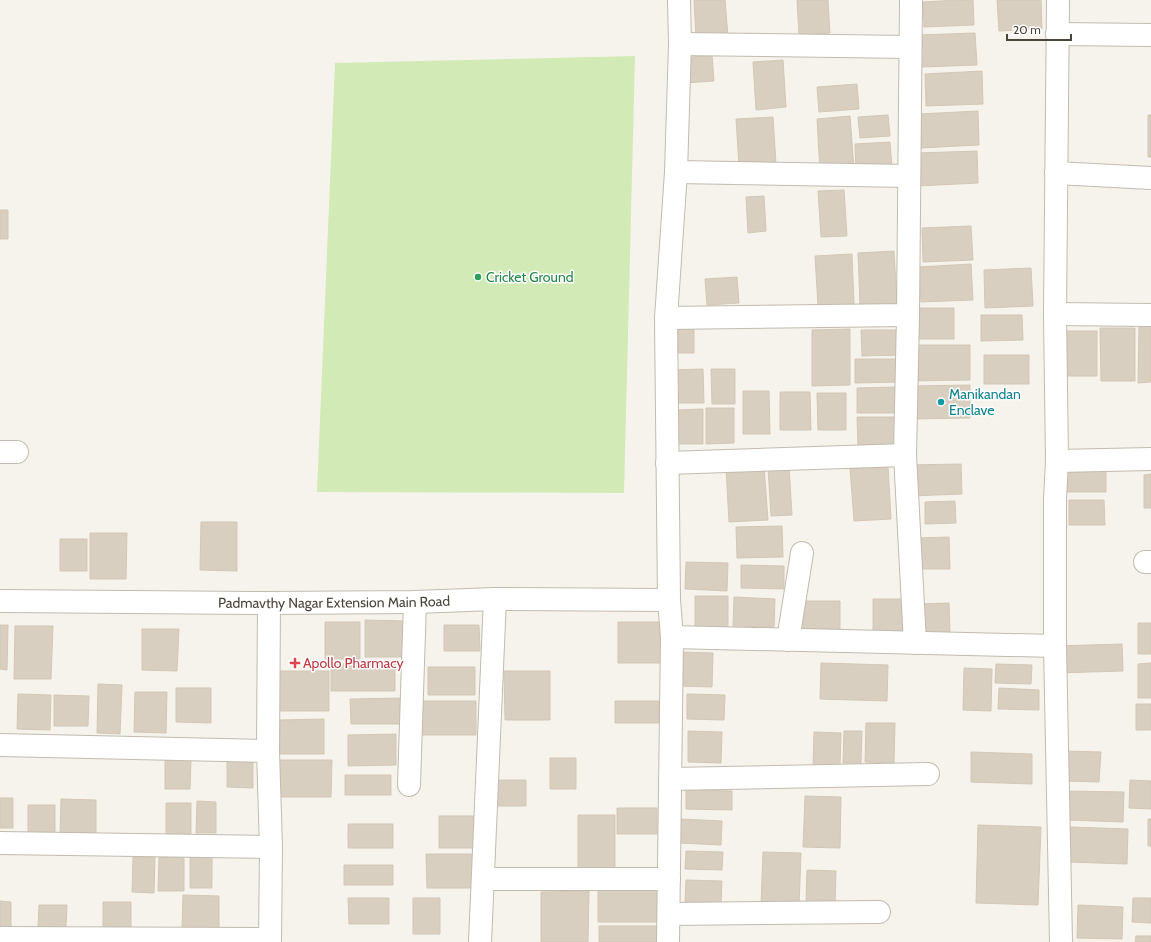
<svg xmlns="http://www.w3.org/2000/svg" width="1151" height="942" viewBox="0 0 1151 942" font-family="Cabin,sans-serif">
	<rect width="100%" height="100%" fill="#f6f3ec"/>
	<path fill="#d2eab5" d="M635,56L624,493L317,492L335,63Z"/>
	<path fill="#d8cfc1" stroke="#d3c7b4" d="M694,0H725L728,36L696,39Z
		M797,0H828L830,33L799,35Z
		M957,0H973L974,25L924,27L923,2Z
		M997,0H1041L1042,29L999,31Z
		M975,33L977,65L921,67L920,35Z
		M712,55L714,81L684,83L683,58Z
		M783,60L786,107L756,110L753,62Z
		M982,71L983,104L926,106L925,74Z
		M857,84L859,109L819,112L817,87Z
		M978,111L979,145L920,148L919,114Z
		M888,115L890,136L860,138L858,117Z
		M1148,115H1151V157H1148Z
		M850,116L854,169L820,171L817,119Z
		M773,117L776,164L739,166L736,119Z
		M890,142L892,168L856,171L855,144Z
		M977,151L978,183L918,186L917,153Z
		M844,190L847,236L821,237L818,191Z
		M764,196L766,231L748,233L746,197Z
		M0,210H8V239H0Z
		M971,226L973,260L923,262L922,228Z
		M894,251L897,303L860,305L858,253Z
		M852,254L854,304L818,306L815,256Z
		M971,264L973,300L921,302L919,267Z
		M1031,268L1033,306L985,308L984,270Z
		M737,277L739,303L707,305L705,279Z
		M914,308H954V339H915Z
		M981,315H1022L1023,340L981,341Z
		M1139,325H1151V382L1138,383Z
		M1100,328H1135V381H1101Z
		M678,329H694V353H678Z
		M850,329V385L812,386V330Z
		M861,330H901V355L862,356Z
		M1063,331H1097V376H1063Z
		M909,345H970V380L910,381Z
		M984,355H1029V384H984Z
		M855,359H899V382L855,383Z
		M703,369L704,403H671L670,370Z
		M711,369H735V404H712Z
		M970,385V418L912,419V386Z
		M898,387V413H857V388Z
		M743,391H769L770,434H743Z
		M780,392H810L811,430H780Z
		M817,393H846V430H818Z
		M706,408H734V443L706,444Z
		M703,409V444H678L677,410Z
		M857,417H899V445H858Z
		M961,464L962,494L910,496L909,465Z
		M764,466L768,520L729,522L726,468Z
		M789,466L792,515L771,516L768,468Z
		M888,466L891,519L854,521L850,468Z
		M1065,467H1106V492H1065Z
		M1151,474V508H1144V475Z
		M1069,500H1104L1105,525H1069Z
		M955,501L956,523L925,524V502Z
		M201,522H237V571L200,570Z
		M782,526L783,557L737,558L736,527Z
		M90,533H127L126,579H90Z
		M949,537L950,569H918L917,538Z
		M60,539H87V571H60Z
		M686,562L728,563L727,591L685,589Z
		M741,565L784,566V589L741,588Z
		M695,596H728V627H695Z
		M734,597L775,599L774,627L733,626Z
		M873,599H911V637H873Z
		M803,601H840V630H803Z
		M949,603L950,633L917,635L916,604Z
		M365,620L404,621V657H365Z
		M325,622H360V659H325Z
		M618,622H661V663H618Z
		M1138,623H1151V654H1138Z
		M0,625H8L7,670L0,669Z
		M444,625H479L480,651H444Z
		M15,626H53L51,679H14Z
		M142,629H179L177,671L142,670Z
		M1122,644L1123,671L1057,673L1056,646Z
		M681,652L713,653L712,687L680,686Z
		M821,663L888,665L887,701L820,699Z
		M1151,663V698H1138V664Z
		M331,664H395V691H331Z
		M996,664L1032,665L1031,684L995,683Z
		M428,667H475V695H428Z
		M964,668L992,669L991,711L963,710Z
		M279,671H329V711H280Z
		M504,671H550V720H505Z
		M98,684L122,685L120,734L97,733Z
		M176,688H211V723L176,722Z
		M999,688L1039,690V710L998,709Z
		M135,692H167L166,733L134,732Z
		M18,694L51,695L50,730L17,729Z
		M687,694L725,695L724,720L687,719Z
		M54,695L89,696L88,726H54Z
		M403,698L402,724H351L350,699Z
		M421,701H476V735H421Z
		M615,701H659V723H615Z
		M1136,704H1151V730H1136Z
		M324,719V754H280V720Z
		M866,723H895L894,763L865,762Z
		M688,731L722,732L721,763L688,762Z
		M844,731H862L861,763H843Z
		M814,732L841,733L840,767L813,766Z
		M396,734V765L348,766V735Z
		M1063,751L1101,752L1099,782L1062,781Z
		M971,752L1032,754V784L971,782Z
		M550,758H576V789H550Z
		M165,759L191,760L190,789H165Z
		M277,760H332L331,797H277Z
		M227,761H253V788L227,787Z
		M345,775H391V795H345Z
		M487,780H526V806H487Z
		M1130,780L1151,781V809L1129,808Z
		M686,790L732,791V810L686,809Z
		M1067,791L1124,792L1123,822L1066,820Z
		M805,796L841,797L840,848L803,847Z
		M0,798H13V828H0Z
		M61,799L96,800V835H60Z
		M197,801L216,802V833H196Z
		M166,803H191V838L166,837Z
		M28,805H55V835L28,834Z
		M617,808H657V834H617Z
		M578,815H615V870H578Z
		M439,816H474V848H439Z
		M680,819L722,821L721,845L679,843Z
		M1148,819H1151V846H1148Z
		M348,824H393V848H348Z
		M978,825L1041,827L1038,905L976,903Z
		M1070,827L1128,829L1127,864L1069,862Z
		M686,851L723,852L722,870L685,869Z
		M763,852L801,853L799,906L761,905Z
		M426,854H481V888H427Z
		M190,856H212V888H190Z
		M133,857H155L154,893L132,892Z
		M159,857H184V891H158Z
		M344,865H393V885H344Z
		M807,870L836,871L835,904L806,903Z
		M686,880L722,881L721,903L685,902Z
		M662,889V922H598V890Z
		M589,891L588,942H541V892Z
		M183,895L219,896V929L182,928Z
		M348,898H389V924H349Z
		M413,898H440V934H413Z
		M1133,898H1151V923L1132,922Z
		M0,901L11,902V932L0,931Z
		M103,902H131V927H103Z
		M39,905H67L66,927H38Z
		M1078,905L1123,907L1122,939L1077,938Z
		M599,926H661V942H599Z
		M1136,936H1151V942H1135Z"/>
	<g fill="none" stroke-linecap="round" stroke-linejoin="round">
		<g stroke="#c2bbae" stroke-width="24">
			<g id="minor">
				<path d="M1057,34L1151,35"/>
				<path d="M680,44L910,47"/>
				<path d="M676,172L909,176"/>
				<path d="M1056,173L1151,178"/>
				<path d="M1055,314L1151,315"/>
				<path d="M908,315L905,455L915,643"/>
				<path d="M666,318L908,315L911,0"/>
				<path d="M0,452H17"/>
				<path d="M1057,461L1151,459"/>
				<path d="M667,463L905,455"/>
				<path d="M1145,562H1151"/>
				<path id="s1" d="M0,601L269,603L415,602L495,599L669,600"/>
				<path d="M269,603L268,751L271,847L270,942"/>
				<path d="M672,637L1055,646V499L1057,461L1055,314L1058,0"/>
				<path d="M788,640L802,553"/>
				<path d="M1055,646L1061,942"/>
				<path d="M0,745L268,751"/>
				<path d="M670,779L928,774"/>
				<path d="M409,785L415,602"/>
				<path d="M0,843L271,847"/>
				<path d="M483,879H669"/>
				<path d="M669,914L879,912"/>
				<path d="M0,938L270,939"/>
				<path d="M480,942L495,599"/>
				<path d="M668,942L672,637L669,600L666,318L676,172L680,44L679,0"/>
			</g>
		</g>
		<use href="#minor" stroke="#fff" stroke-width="22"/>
	</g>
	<circle fill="#2e9e5b" stroke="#fff" stroke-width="1.5" cx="478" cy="277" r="4"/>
	<circle fill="#0f9aa8" stroke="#fff" stroke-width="1.5" cx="941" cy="402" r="4"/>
	<path fill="#e0444e" stroke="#fff" stroke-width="1.5" d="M293 657h4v4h4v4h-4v4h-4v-4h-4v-4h4z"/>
	<g text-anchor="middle" stroke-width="3" stroke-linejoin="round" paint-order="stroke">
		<g font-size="14" fill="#27864d" stroke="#fff" text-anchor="start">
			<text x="486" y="282">Cricket Ground</text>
		</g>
		<g font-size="14" fill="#0d838f" stroke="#fff" text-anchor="start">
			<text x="949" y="399">Manikandan<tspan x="949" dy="16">Enclave</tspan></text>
		</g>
		<g font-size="14" fill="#4b4439" stroke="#fff">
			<text dy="5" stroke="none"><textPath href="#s1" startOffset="334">Padmavthy Nagar Extension Main Road</textPath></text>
		</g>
		<g font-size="14" fill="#be3a42" stroke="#fff" text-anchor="start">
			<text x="303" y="668">Apollo Pharmacy</text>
		</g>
	</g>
	<path d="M1007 34v6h64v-6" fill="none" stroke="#4b4439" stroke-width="2"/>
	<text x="1013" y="34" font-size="12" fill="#4b4439" stroke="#ffffff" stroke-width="3" paint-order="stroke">20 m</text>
</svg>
